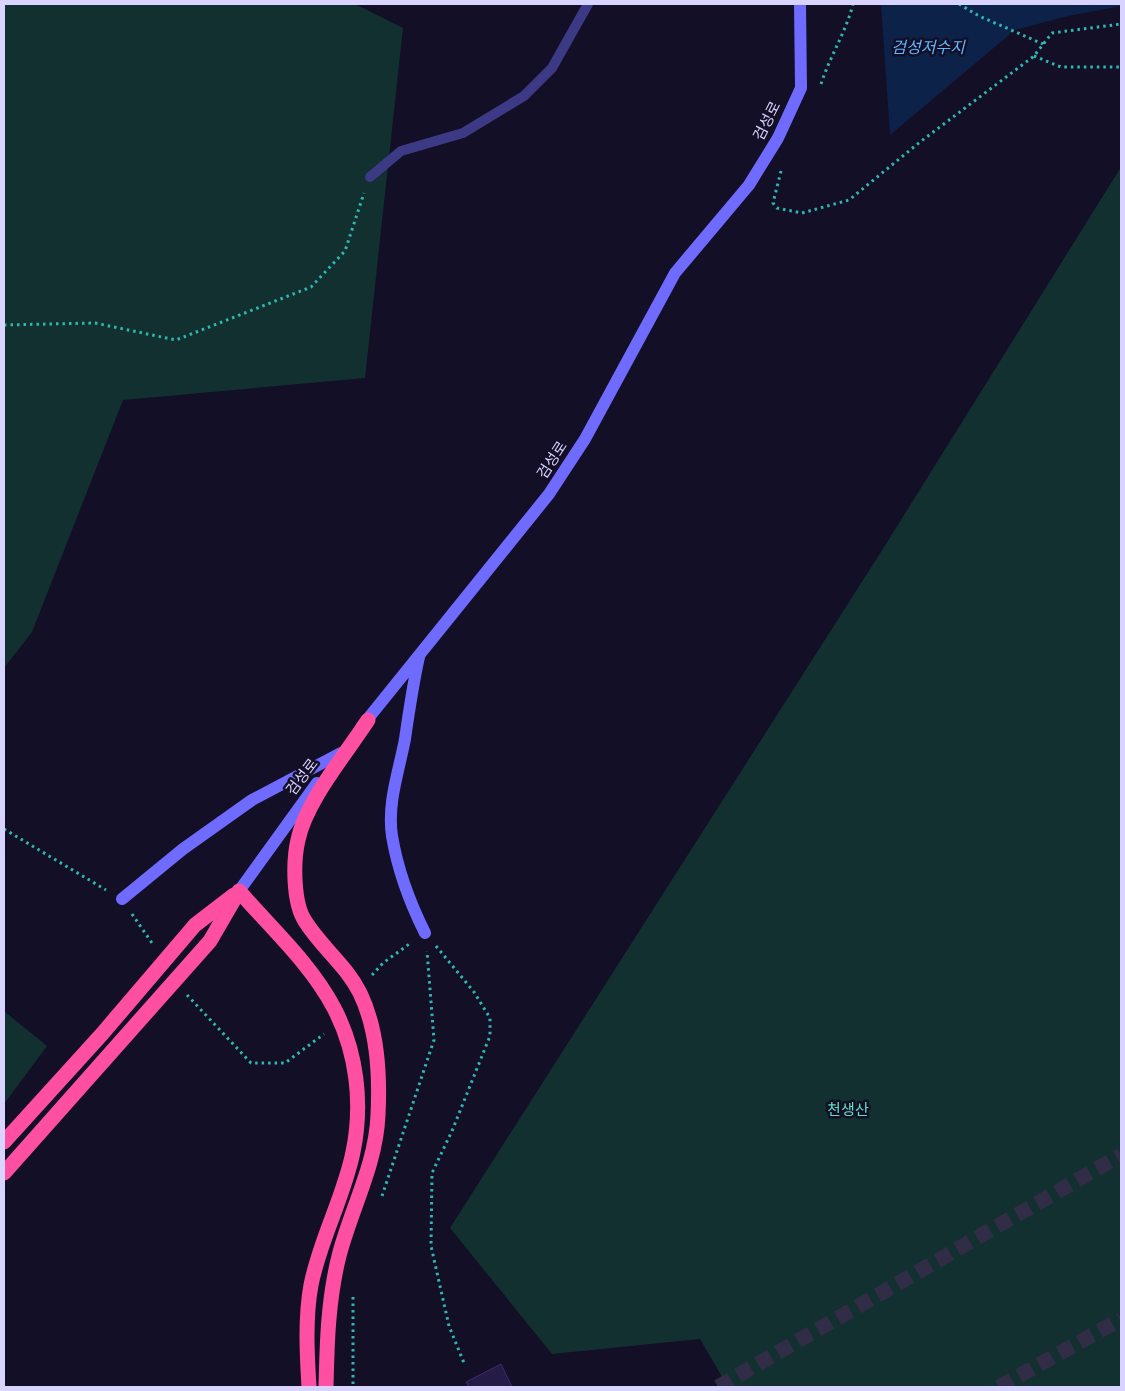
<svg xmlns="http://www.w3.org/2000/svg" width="1125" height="1391" viewBox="0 0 1125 1391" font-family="'Source Sans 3','Noto Sans KR',sans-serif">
	<rect width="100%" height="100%" fill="#130f26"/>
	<path fill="#12302f" d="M4,4H355L403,28L365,378L123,400L32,632L4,668Z
		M1121,167V1387H728L700,1339L552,1354L450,1228L886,544Z
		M4,1011L47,1046L4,1104Z"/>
	<path fill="#0c2248" d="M881,4H1121V6L1068,16L1015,30L890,135Z"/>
	<path fill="#241b47" stroke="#3b2d73" d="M501,1364L512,1387H469L466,1382Z"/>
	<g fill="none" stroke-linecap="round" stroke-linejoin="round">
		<path stroke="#312d47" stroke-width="15" stroke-dasharray="15 8" stroke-linecap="butt" d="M718,1387L1121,1155
			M999,1387L1121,1319"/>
		<path stroke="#2fb8b0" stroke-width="3" stroke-dasharray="2.5 4" stroke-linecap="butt" d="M959,4L979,16L1043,44
			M1034,56L1061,67H1121
			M821,84C830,56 846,32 853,4
			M781,171L773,203L777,208L802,213L849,200L920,142L1034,56L1052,33L1121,24
			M4,325L95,323L176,340L311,287L345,251L364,193
			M4,829L106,890
			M132,914L152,943
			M436,946L474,992L490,1018V1036L452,1131L432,1173L431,1246L449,1326L464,1363
			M372,975L383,963L412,942
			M187,995L251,1063H285L324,1034
			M382,1196L434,1040L427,951
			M353,1297V1387"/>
		<path stroke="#3d3a85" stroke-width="10" d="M370,177L401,151L463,133L524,96L552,68L588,4"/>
		<path stroke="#6f6bff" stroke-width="12" d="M419,657C413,684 409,711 405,739C399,771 387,803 392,836C398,872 409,901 425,933
			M362,726L549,494L585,439L675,273L749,185L778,138L801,88L800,4
			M239,891L317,783
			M122,899L183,849L252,800L341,753"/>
		<path stroke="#ff4fa3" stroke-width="15" d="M239,891C271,928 311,964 334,1008C357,1052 363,1104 353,1152C344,1197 320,1239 311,1285C305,1318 307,1354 309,1387
			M4,1142L102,1034L195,925L234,895
			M4,1173L210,941L239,891
			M326,1387C327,1343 328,1300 339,1256C351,1209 376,1165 378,1115C380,1076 377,1028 360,993C346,965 321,947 305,921C293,903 293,861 298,840C306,801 346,754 368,720"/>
	</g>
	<g text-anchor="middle" stroke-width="5" stroke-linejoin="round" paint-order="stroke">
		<g font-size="15" fill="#d9d4ff" stroke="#130f26">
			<text transform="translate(767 121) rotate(-63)" y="5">검성로</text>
			<text transform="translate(552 460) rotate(-57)" y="5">검성로</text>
			<text transform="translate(302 777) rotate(-53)" y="5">검성로</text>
		</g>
		<g font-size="15" fill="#5fe0c0" stroke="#130f26">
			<text x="848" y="1115">천생산</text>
		</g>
		<g font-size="16" font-style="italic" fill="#62b6ff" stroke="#130f26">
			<text x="928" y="53">검성저수지</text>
		</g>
	</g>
	<rect width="1125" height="1391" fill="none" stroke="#d9d4ff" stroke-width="10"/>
</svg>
